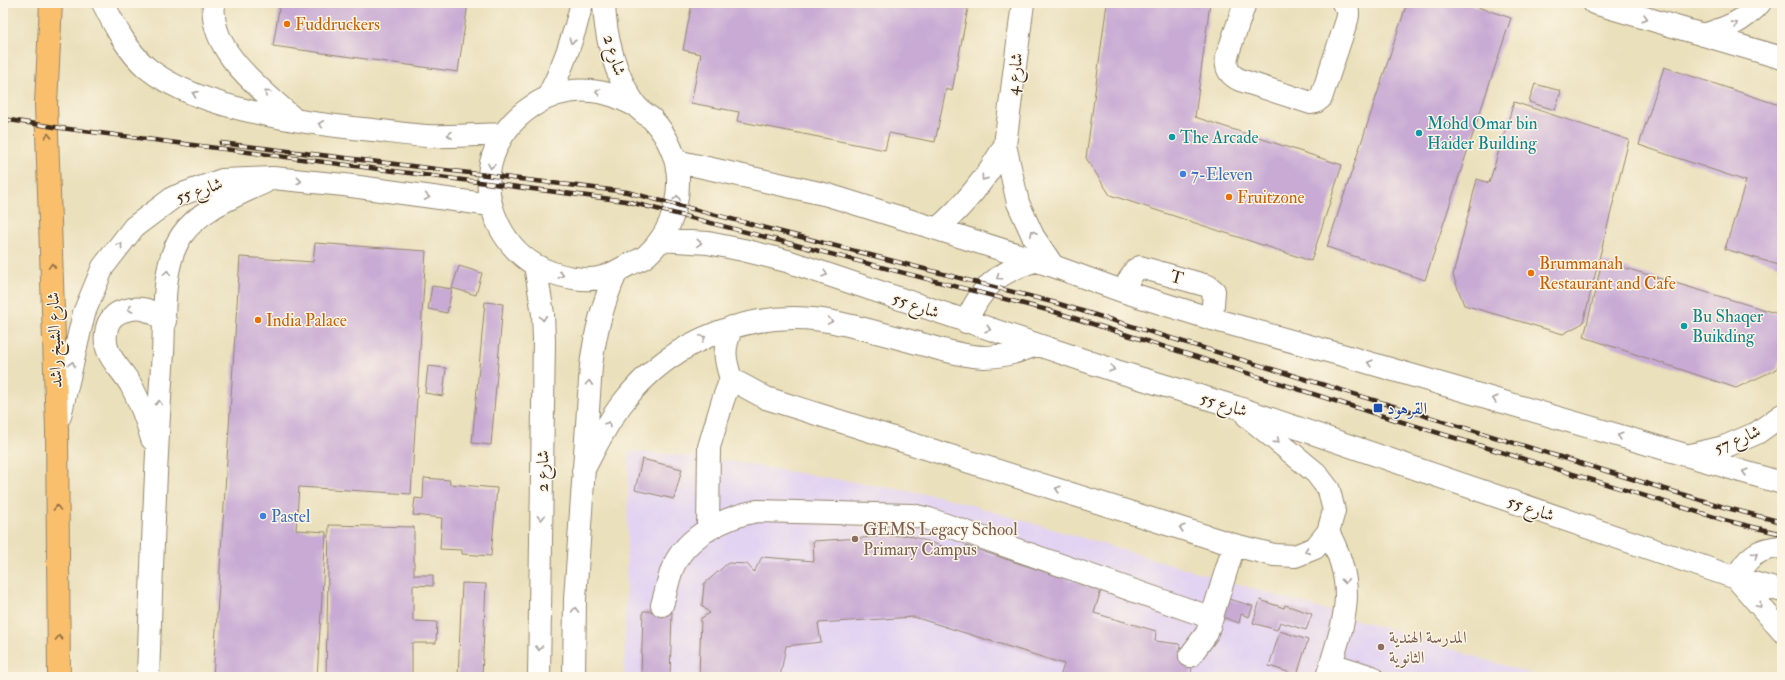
<svg xmlns="http://www.w3.org/2000/svg" width="1785" height="680" viewBox="0 0 1785 680" font-family="'IM FELL Double Pica',Amiri,serif">
	<rect width="100%" height="100%" fill="#fcf5e5"/>
	<filter id="ink" filterUnits="userSpaceOnUse"><feTurbulence type="fractalNoise" baseFrequency=".025" numOctaves="2"/><feDisplacementMap in="SourceGraphic" scale="8" xChannelSelector="R" yChannelSelector="G"/><feConvolveMatrix kernelMatrix="1 2 1 2 8 2 1 2 1" color-interpolation-filters="sRGB"/></filter>
	<filter id="wash" filterUnits="userSpaceOnUse"><feTurbulence type="fractalNoise" baseFrequency=".012" numOctaves="4" result="noise"/><feDisplacementMap in="SourceGraphic" scale="16" xChannelSelector="R" yChannelSelector="G"/><feGaussianBlur stdDeviation="0.9" result="paint"/><feColorMatrix in="noise" values="0 0 0 0 0 0 0 0 0 0 0 0 0 0 0 0 0 1.4 0 .05"/><feComposite in="paint" operator="in"/></filter>
	<g filter="url(#wash)">
		<rect width="100%" height="100%" fill="#eae0bc"/>
		<path fill="#e3d3f2" d="M629,451L709,458L944,497L1345,616L1541,677H624Z"/>
		<g id="blocks">
			<path fill="#c8aad4" d="M280,3H468L458,72L273,46Z
				M692,3H969L952,91L946,89L935,142L889,133L885,150L737,121L739,112L691,103L701,54L683,50Z
				M1107,3H1210L1195,117L1342,165L1311,261L1110,195L1086,158Z
				M1407,3H1465L1511,18L1425,280L1327,247Z
				M1664,67L1782,106V266L1725,249L1746,181L1639,145Z
				M1535,84L1561,91L1555,110L1529,102Z
				M1514,102L1629,140L1583,323L1563,334L1464,305L1453,275L1477,179L1489,183Z
				M315,243L426,251L411,494L299,487L296,530L326,532L317,677H213L240,257L313,262Z
				M1602,261L1782,315V351L1777,369L1736,388L1584,337Z
				M459,266L482,273L476,295L452,288Z
				M432,286L452,289L447,313L428,309Z
				M485,302L503,304L491,445L472,443Z
				M428,366L446,368L443,396L425,393Z
				M642,459L682,469L674,499L635,490Z
				M424,478L450,480L449,484L497,488L491,556L462,554V550L440,549L442,518L413,515L415,498L423,499Z
				M329,525L414,527V575H433V586L413,585V621L437,622L436,643H412V677H326Z
				M908,535L963,553L966,546L1101,590L1094,613L1156,631L1155,641L1179,644L1192,670L1189,677H1060L1064,664L914,617L818,623L821,642L786,646L780,677H699L701,618L710,613L702,606L704,584L728,563L747,564L754,572L762,557L814,561L813,541Z
				M462,583L486,584L482,677H458Z
				M1225,598L1253,606L1249,617L1241,614L1239,623L1219,616Z
				M1260,600L1284,608L1285,605L1312,614L1306,630L1280,622L1277,630L1253,623Z
				M643,611L672,612L670,677H641Z
				M1280,631L1308,640L1297,675L1269,666Z"/>
		</g>
	</g>
	<g filter="url(#ink)">
		<use href="#blocks" fill-opacity="0" stroke="#92856d" stroke-width="1"/>
		<g fill="none" stroke-linecap="round" stroke-linejoin="round">
			<g stroke="#92856d" stroke-width="24">
				<path id="minor" d="M103,3C114,25 128,52 147,68C199,110 307,124 373,130C391,132 409,135 427,136C452,137 478,135 503,134
					M214,3C208,52 263,90 295,120
					M604,3C605,36 615,75 634,103C638,110 646,114 652,119C668,136 679,161 678,183C678,210 667,237 647,255C642,260 634,262 628,265C621,269 614,273 606,276C588,283 562,277 545,270C503,252 478,200 493,156C507,115 549,87 591,91C607,92 620,98 634,105
					M1023,3L1005,145L1018,203L1033,236L1053,266
					M1245,3L1227,56C1225,68 1229,75 1240,80L1311,103L1316,102L1321,98L1347,20C1349,13 1349,8 1343,3
					M1594,3L1782,58
					M1703,35C1727,28 1743,22 1760,3
					M548,97C563,67 574,36 582,3
					M676,161L828,195L937,229L1053,266L1122,291L1212,319L1342,355L1782,483
					M937,229C965,205 987,177 1005,145
					M660,240L708,243L743,250L787,261L1116,371L1236,407L1736,578L1782,591
					M535,265L543,314L544,339L539,677
					M1122,291L1135,270L1140,267L1208,286L1214,291L1212,319
					M966,322C982,286 997,273 1034,261
					M732,327C723,349 724,357 731,379L766,398L1234,545L1274,555L1295,556L1315,548L1328,532L1334,511L1329,490L1316,473L1247,416
					M60,416L84,313L103,267L134,227L174,197L222,180L273,178L344,185L491,205
					M152,439C147,421 141,404 132,387C121,366 100,355 107,328C108,321 115,313 123,311C141,305 151,310 165,321
					M1691,455L1724,447L1757,433L1782,415
					M583,471C595,448 605,426 621,405C672,337 760,304 843,324C871,330 898,338 925,345C945,351 964,356 984,357C1003,357 1020,351 1037,345
					M708,530L709,447L723,400L731,379
					M1782,547C1758,548 1747,557 1736,578L1782,631
					M662,605C666,593 668,579 673,567C687,535 726,517 757,511L912,515L929,519L1212,618
					M1190,656L1207,633L1234,545
					M1331,664L1372,677
					M148,677C152,569 155,461 163,353C165,317 161,265 182,235C201,208 236,196 265,182
					M574,677L575,599L591,366C595,332 603,302 617,271
					M1327,677C1344,620 1359,589 1328,532"/>
			</g>
			<g stroke="#92856d" stroke-width="24">
				<path id="major" d="M51,3L46,104L57,429L59,677"/>
			</g>
			<use href="#minor" stroke="#fff" stroke-width="22"/>
			<use href="#major" stroke="#f9bf6d" stroke-width="22"/>
			<g stroke="#3b2a1e" stroke-width="4.5">
				<path id="rail" d="M3,119L61,128L626,201L1055,312L1373,413L1724,520L1782,534
					M221,143L627,192L1056,303L1727,508L1782,522"/>
			</g>
			<use href="#rail" stroke="#fcf5e5" stroke-width="3" stroke-dasharray="9" stroke-linecap="butt"/>
		</g>
		<defs><path id="oneway-chevron" d="M-2-3.5L2.5 0L-2 3.5" fill="none" stroke-width="1.6" stroke-linecap="round" stroke-linejoin="round"/></defs>
		<g stroke="#a79f9a">
			<use href="#oneway-chevron" transform="translate(1645 18) rotate(16)"/>
			<use href="#oneway-chevron" transform="translate(1735 24) rotate(-32)"/>
			<use href="#oneway-chevron" transform="translate(572 41) rotate(109)"/>
			<use href="#oneway-chevron" transform="translate(598 92) rotate(-169)"/>
			<use href="#oneway-chevron" transform="translate(267 93) rotate(-137)"/>
			<use href="#oneway-chevron" transform="translate(195 94) rotate(-159)"/>
			<use href="#oneway-chevron" transform="translate(321 124) rotate(-172)"/>
			<use href="#oneway-chevron" transform="translate(450 135) rotate(179)"/>
			<use href="#oneway-chevron" transform="translate(491 166) rotate(100)"/>
			<use href="#oneway-chevron" transform="translate(984 178) rotate(125)"/>
			<use href="#oneway-chevron" transform="translate(299 181) rotate(6)"/>
			<use href="#oneway-chevron" transform="translate(427 197) rotate(8)"/>
			<use href="#oneway-chevron" transform="translate(677 198) rotate(-83)"/>
			<use href="#oneway-chevron" transform="translate(1033 233) rotate(-117)"/>
			<use href="#oneway-chevron" transform="translate(699 243) rotate(4)"/>
			<use href="#oneway-chevron" transform="translate(120 245) rotate(-52)"/>
			<use href="#oneway-chevron" transform="translate(167 273) rotate(-83)"/>
			<use href="#oneway-chevron" transform="translate(825 274) rotate(19)"/>
			<use href="#oneway-chevron" transform="translate(561 275) rotate(13)"/>
			<use href="#oneway-chevron" transform="translate(999 277) rotate(145)"/>
			<use href="#oneway-chevron" transform="translate(130 309) rotate(168)"/>
			<use href="#oneway-chevron" transform="translate(543 318) rotate(86)"/>
			<use href="#oneway-chevron" transform="translate(830 321) rotate(10)"/>
			<use href="#oneway-chevron" transform="translate(988 329) rotate(18)"/>
			<use href="#oneway-chevron" transform="translate(703 338) rotate(-26)"/>
			<use href="#oneway-chevron" transform="translate(1370 363) rotate(-164)"/>
			<use href="#oneway-chevron" transform="translate(72 364) rotate(-76)"/>
			<use href="#oneway-chevron" transform="translate(1112 369) rotate(18)"/>
			<use href="#oneway-chevron" transform="translate(589 383) rotate(-86)"/>
			<use href="#oneway-chevron" transform="translate(1495 399) rotate(-164)"/>
			<use href="#oneway-chevron" transform="translate(159 403) rotate(-86)"/>
			<use href="#oneway-chevron" transform="translate(608 424) rotate(-57)"/>
			<use href="#oneway-chevron" transform="translate(1620 436) rotate(-164)"/>
			<use href="#oneway-chevron" transform="translate(1277 441) rotate(40)"/>
			<use href="#oneway-chevron" transform="translate(1745 472) rotate(-164)"/>
			<use href="#oneway-chevron" transform="translate(1058 489) rotate(-163)"/>
			<use href="#oneway-chevron" transform="translate(541 518) rotate(91)"/>
			<use href="#oneway-chevron" transform="translate(1182 528) rotate(-163)"/>
			<use href="#oneway-chevron" transform="translate(1307 551) rotate(157)"/>
			<use href="#oneway-chevron" transform="translate(1755 555) rotate(-35)"/>
			<use href="#oneway-chevron" transform="translate(1345 581) rotate(84)"/>
			<use href="#oneway-chevron" transform="translate(1759 605) rotate(50)"/>
			<use href="#oneway-chevron" transform="translate(575 610) rotate(-89)"/>
			<use href="#oneway-chevron" transform="translate(539 648) rotate(91)"/>
		</g>
		<g stroke="#906d42">
			<use href="#oneway-chevron" transform="translate(48 136) rotate(-92)"/>
			<use href="#oneway-chevron" transform="translate(52 266) rotate(-92)"/>
			<use href="#oneway-chevron" transform="translate(57 508) rotate(-91)"/>
			<use href="#oneway-chevron" transform="translate(59 638) rotate(-91)"/>
		</g>
	</g>
	<g fill="#e8710a" stroke="#fcf5e5" stroke-width="1.5">
		<circle cx="287" cy="24" r="4"/>
		<circle cx="1229" cy="197" r="4"/>
		<circle cx="1531" cy="273" r="4"/>
		<circle cx="258" cy="320" r="4"/>
	</g>
	<g fill="#0f9aa8" stroke="#fcf5e5" stroke-width="1.5">
		<circle cx="1419" cy="133" r="4"/>
		<circle cx="1172" cy="137" r="4"/>
		<circle cx="1684" cy="326" r="4"/>
	</g>
	<g fill="#3f7fe0" stroke="#fcf5e5" stroke-width="1.5">
		<circle cx="1183" cy="174" r="4"/>
		<circle cx="263" cy="516" r="4"/>
	</g>
	<rect fill="#1a4fb4" stroke="#fcf5e5" stroke-width="1.5" x="1373" y="403" width="10" height="10" rx="2"/>
	<g fill="#8d6e63" stroke="#fcf5e5" stroke-width="1.5">
		<circle cx="855" cy="539" r="4"/>
		<circle cx="1381" cy="647" r="4"/>
	</g>
	<g text-anchor="middle" stroke-width="3" stroke-linejoin="round" paint-order="stroke">
		<g font-size="17" fill="#c56008" stroke="#fcf5e5" text-anchor="start">
			<text x="295" y="30">Fuddruckers</text>
			<text x="1237" y="203">Fruitzone</text>
			<text x="1539" y="269">Brummanah<tspan x="1539" dy="20">Restaurant and Cafe</tspan></text>
			<text x="266" y="326">India Palace</text>
		</g>
		<g font-size="17" fill="#3b2a1e" stroke="#fcf5e5">
			<text transform="translate(615 55) rotate(73)" y="6">شارع 2</text>
			<text transform="translate(1014 74) rotate(-83)" y="6">شارع 4</text>
			<text transform="translate(199 190) rotate(-19)" y="6">شارع 55</text>
			<text transform="translate(1177 277) rotate(16)" y="6">T</text>
			<text transform="translate(916 305) rotate(19)" y="6">شارع 55</text>
			<text transform="translate(54 340) rotate(-92)" y="6">شارع الشيخ راشد</text>
			<text transform="translate(1224 404) rotate(17)" y="6">شارع 55</text>
			<text transform="translate(1737 439) rotate(-23)" y="6">شارع 57</text>
			<text transform="translate(542 471) rotate(-89)" y="6">شارع 2</text>
			<text transform="translate(1531 508) rotate(19)" y="6">شارع 55</text>
		</g>
		<g font-size="17" fill="#0d838f" stroke="#fcf5e5" text-anchor="start">
			<text x="1427" y="129">Mohd Omar bin<tspan x="1427" dy="20">Haider Building</tspan></text>
			<text x="1180" y="143">The Arcade</text>
			<text x="1692" y="322">Bu Shaqer<tspan x="1692" dy="20">Buikding</tspan></text>
		</g>
		<g font-size="17" fill="#366cbe" stroke="#fcf5e5" text-anchor="start">
			<text x="1191" y="180">7-Eleven</text>
			<text x="271" y="522">Pastel</text>
		</g>
		<g font-size="17" fill="#164399" stroke="#fcf5e5" text-anchor="start">
			<text x="1387" y="414">القرهود</text>
		</g>
		<g font-size="17" fill="#785e54" stroke="#fcf5e5" text-anchor="start">
			<text x="863" y="535">GEMS Legacy School<tspan x="863" dy="20">Primary Campus</tspan></text>
			<text x="1389" y="643">المدرسة الهندية<tspan x="1389" dy="20">الثانوية</tspan></text>
		</g>
	</g>
	<rect width="1785" height="680" fill="none" stroke="#fcf5e5" stroke-width="16"/>
</svg>
